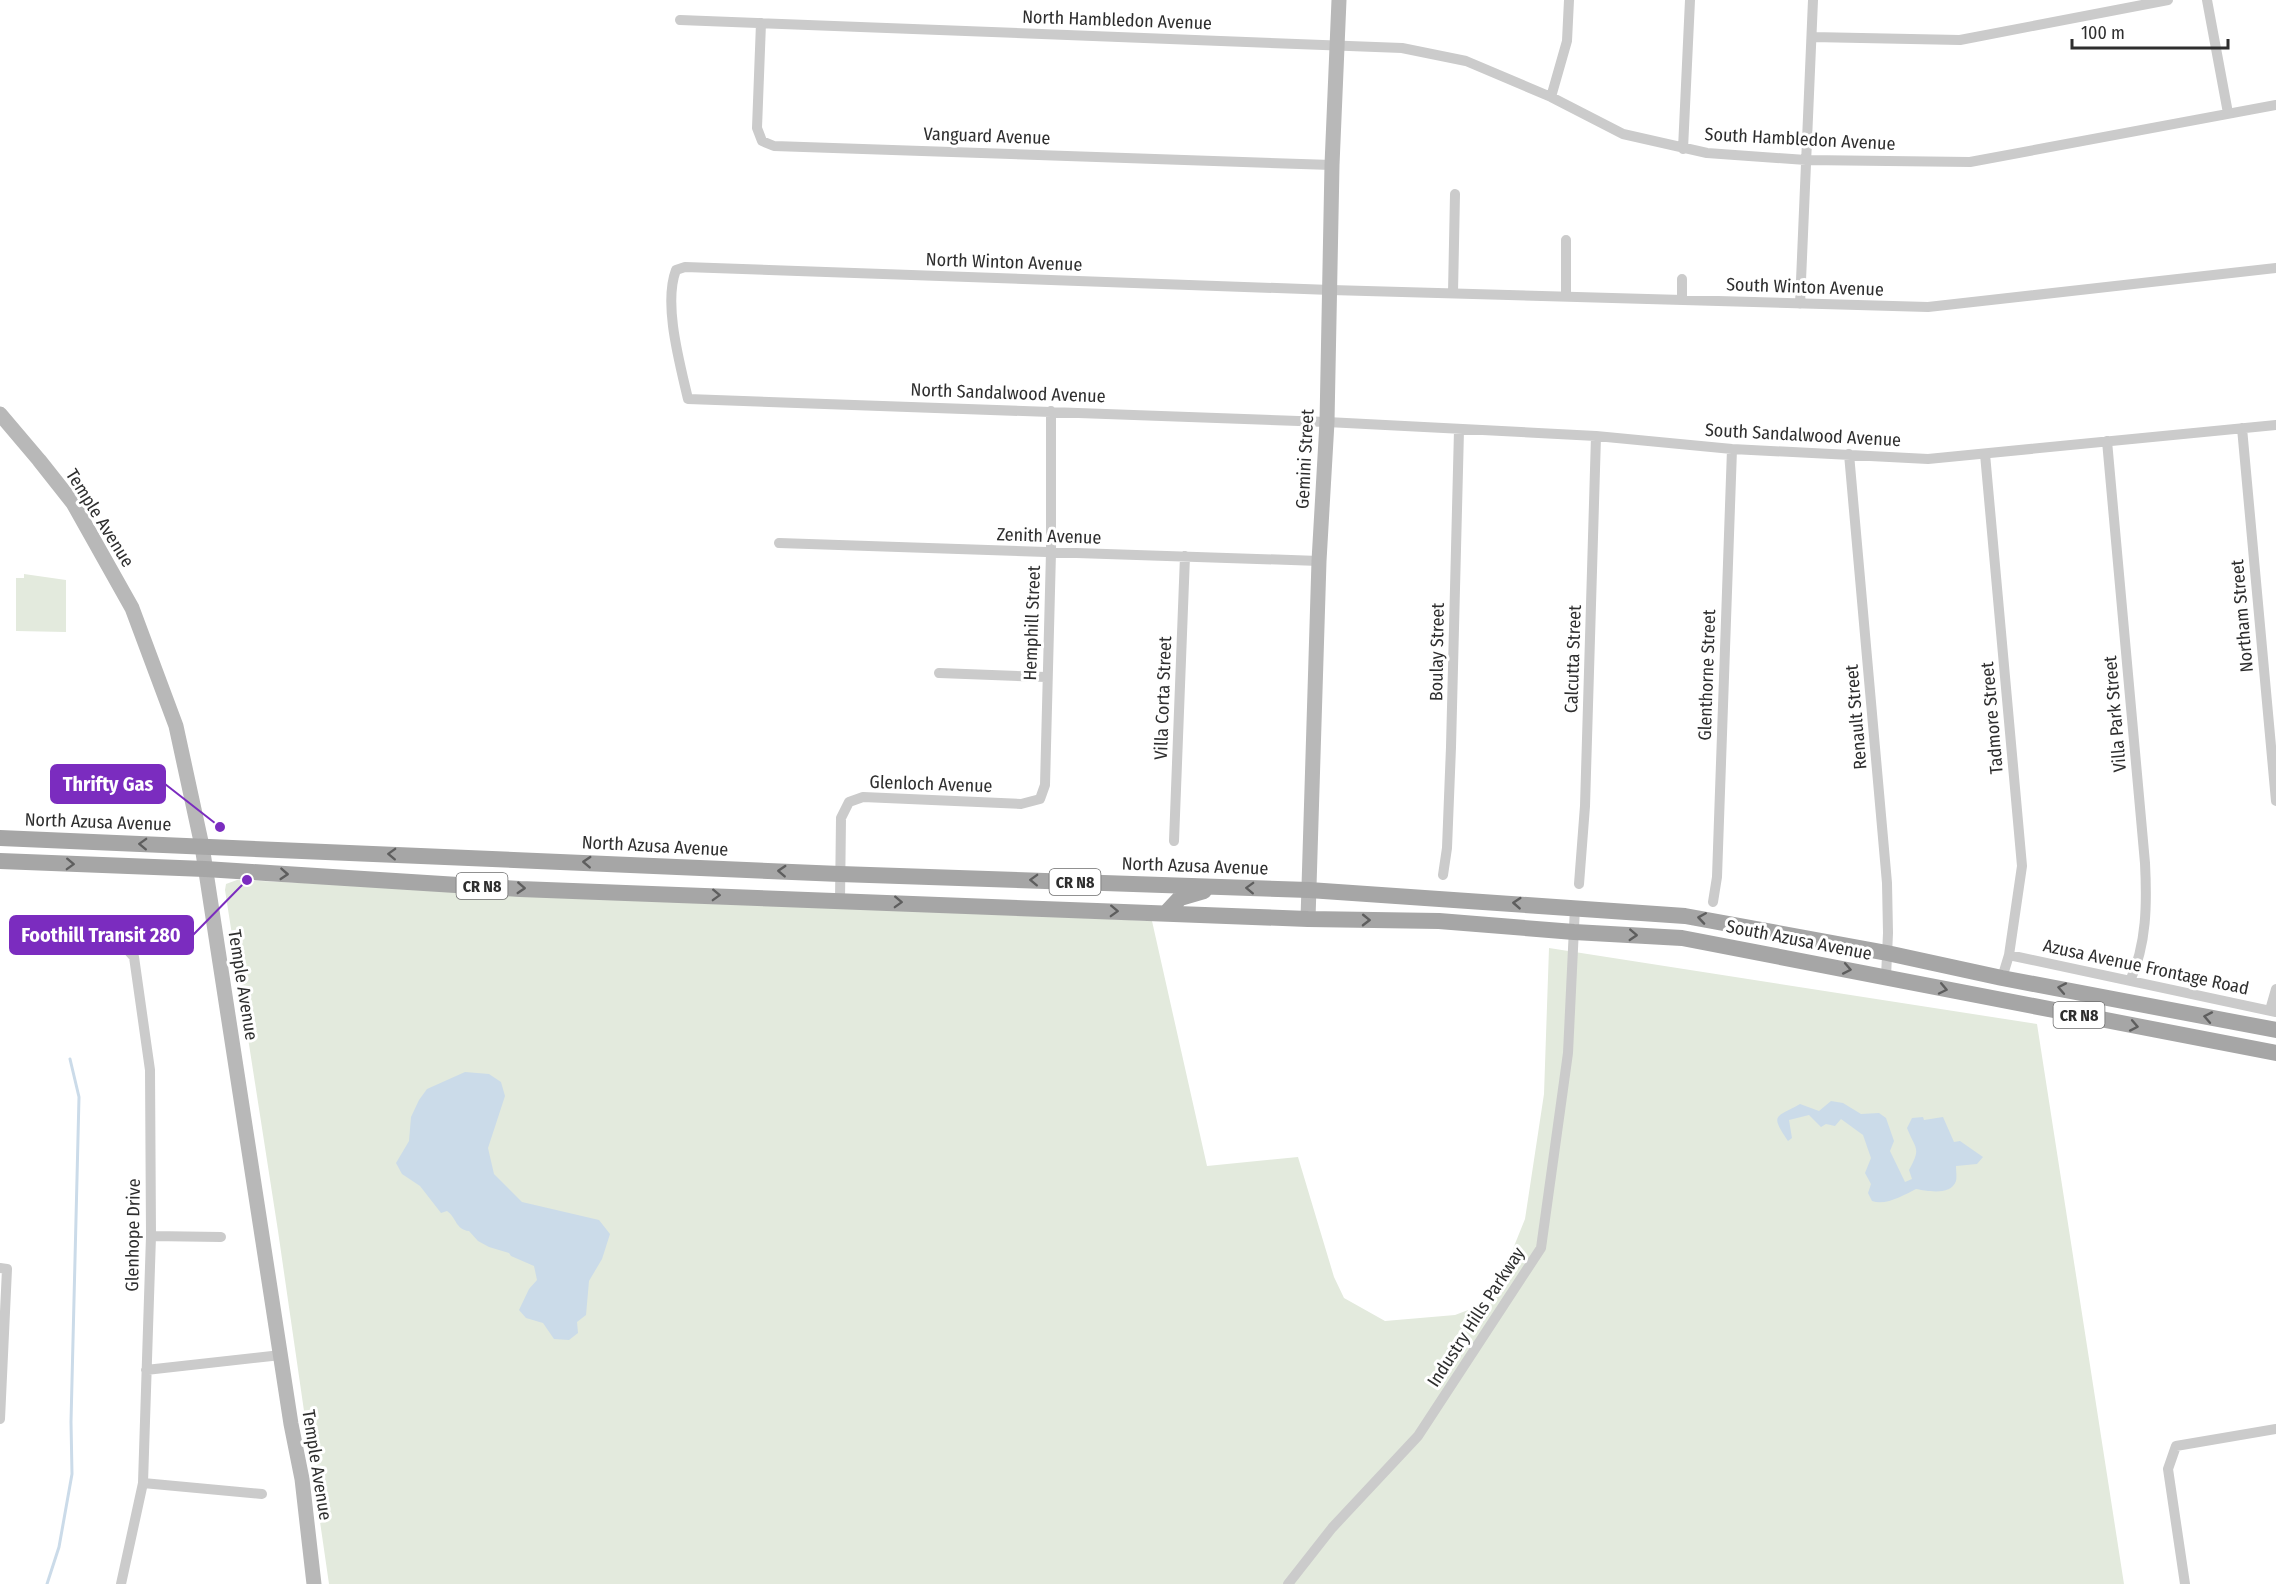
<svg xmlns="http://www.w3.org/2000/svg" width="2276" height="1584" viewBox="0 0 2276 1584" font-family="'Fira Sans Condensed',sans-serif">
	<rect width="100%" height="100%" fill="#fff"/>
	<path fill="#e3eadd" d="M24,574L66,580V632L16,631V578H24Z
		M237,880L1152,921L1207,1166L1298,1157L1334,1277L1344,1298L1385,1321L1455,1315L1492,1301L1525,1219L1544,1094L1549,948L2037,1024L2124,1584H329L278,1231L225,890L226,884Z"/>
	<path fill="#cbdbe9" d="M465,1072L489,1074L501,1082L505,1096L488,1148L494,1174L522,1202L599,1220L610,1234L602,1259L589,1281L586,1315L577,1322L578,1333L569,1340L554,1339L543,1323L526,1318L519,1310L529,1289L537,1280L534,1266L511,1256L509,1253L489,1247L478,1241L469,1231C456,1230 456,1217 447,1211L441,1213L420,1186L402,1174L396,1163L409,1141L411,1117L419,1100L427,1089Z
		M1831,1101L1843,1103L1861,1114L1879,1113L1886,1118L1894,1141L1890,1151L1905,1182L1912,1179L1909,1170C1922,1147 1915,1149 1907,1128L1912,1118L1923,1117L1924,1120L1943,1117L1954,1142L1960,1141L1983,1157L1977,1164L1956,1166C1956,1170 1957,1177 1956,1181C1951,1196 1927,1191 1916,1189C1904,1195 1886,1206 1872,1201L1868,1193L1871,1184L1865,1173L1871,1158L1863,1135L1841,1119L1835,1126L1826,1124L1821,1127L1809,1115L1789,1120L1792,1138L1788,1141C1770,1114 1775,1118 1800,1104L1819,1111Z"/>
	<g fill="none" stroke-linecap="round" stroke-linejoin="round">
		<path stroke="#cbdbe9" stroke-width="3" d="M47,1584L59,1547L72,1474L71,1422L79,1097L70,1059"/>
		<path stroke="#cbcbcb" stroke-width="10" d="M2207,0L2228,113
			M680,20L1402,48L1466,61L1551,97L1623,134L1707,153L1806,160L1970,162L2276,105
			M761,23L757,128L762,141L774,146L1332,165
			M1812,37L1960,40L2168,0
			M1551,97L1567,41L1569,0
			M1683,149L1690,0
			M2276,268L1928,307L1331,290L685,267L676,270C663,304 680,364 688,399L1327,422L1596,436L1732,449L1928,459L2276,425
			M1682,279V299
			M1453,293L1455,194
			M1566,296V240
			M1800,304L1813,0
			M2242,428L2276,801
			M2107,441L2145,863C2147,903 2147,944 2130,981
			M1849,454L1887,883L1888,933L1886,977
			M1985,454L2022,866L2009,955L2002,978
			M779,543L1319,561
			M939,673L1046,677
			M1174,841L1185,556
			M1443,875L1447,848L1451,747L1459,430
			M1579,884L1585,806L1596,436
			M840,900L841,818L849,802L863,797L1021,804L1040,799L1045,785L1051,552V411
			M1713,902L1717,877L1732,449
			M67,940C90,941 119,936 134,957L150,1070L151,1236L143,1483L121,1584
			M2009,955L2276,1012
			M2270,1010L2276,989
			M151,1236L221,1237
			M0,1268L7,1269L0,1419
			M146,1370L281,1355
			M143,1483L262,1494
			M1288,1584L1332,1528L1418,1436L1541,1248L1568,1053L1575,907
			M2185,1584L2168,1469L2176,1446L2276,1429"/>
		<path stroke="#b8b8b8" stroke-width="15" d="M0,414L39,460L73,503L132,608L176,726L202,846L291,1424L302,1479L314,1584
			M1308,919L1319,561L1327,422L1332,165L1339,0"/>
		<path stroke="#a6a6a6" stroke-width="16" d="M0,838L840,874L1309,890L1685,916L1887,953L2002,978L2276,1030
			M0,861L205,869L520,889L1308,919L1439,921L1574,932L1682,938L2276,1053
			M1166,913L1180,898L1204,891"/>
	</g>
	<defs><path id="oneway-chevron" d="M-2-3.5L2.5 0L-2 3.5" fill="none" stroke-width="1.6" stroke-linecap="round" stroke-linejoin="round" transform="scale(1.5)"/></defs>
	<g stroke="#5e5e5e">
		<use href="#oneway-chevron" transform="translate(143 844) rotate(-178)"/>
		<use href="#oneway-chevron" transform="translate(392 854) rotate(-178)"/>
		<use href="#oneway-chevron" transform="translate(587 862) rotate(-177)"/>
		<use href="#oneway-chevron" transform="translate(70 864) rotate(2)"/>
		<use href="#oneway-chevron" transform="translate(782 871) rotate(-177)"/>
		<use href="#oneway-chevron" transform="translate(284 874) rotate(4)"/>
		<use href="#oneway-chevron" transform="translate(1034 880) rotate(-178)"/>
		<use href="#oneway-chevron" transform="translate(521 888) rotate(3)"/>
		<use href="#oneway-chevron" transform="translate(1250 888) rotate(-178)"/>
		<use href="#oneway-chevron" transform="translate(716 895) rotate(2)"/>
		<use href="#oneway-chevron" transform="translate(898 902) rotate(2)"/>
		<use href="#oneway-chevron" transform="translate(1517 903) rotate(-176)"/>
		<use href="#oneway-chevron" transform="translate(1114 911) rotate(2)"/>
		<use href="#oneway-chevron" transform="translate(1702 918) rotate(-171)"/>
		<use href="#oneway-chevron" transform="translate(1366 920) rotate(1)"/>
		<use href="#oneway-chevron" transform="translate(1633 935) rotate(3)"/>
		<use href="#oneway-chevron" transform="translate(1847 969) rotate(11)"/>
		<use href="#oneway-chevron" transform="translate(2062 988) rotate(-169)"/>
		<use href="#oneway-chevron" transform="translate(1943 989) rotate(12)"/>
		<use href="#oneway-chevron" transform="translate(2208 1017) rotate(-169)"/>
		<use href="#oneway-chevron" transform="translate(2134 1026) rotate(11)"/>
	</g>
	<g text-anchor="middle" stroke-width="6" stroke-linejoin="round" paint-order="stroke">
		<g fill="#fff" stroke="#6d6d6d" stroke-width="1.5">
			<rect x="1049.5" y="869" width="51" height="26" rx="4.5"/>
			<rect x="456.5" y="873" width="51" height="26" rx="4.5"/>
			<rect x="2053.5" y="1002" width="51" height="26" rx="4.5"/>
		</g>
		<g font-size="16" font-weight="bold" fill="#2e2e2e">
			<text x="1075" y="888">CR N8</text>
			<text x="482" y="892">CR N8</text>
			<text x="2079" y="1021">CR N8</text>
		</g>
		<g font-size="18" fill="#2e2e2e" stroke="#fff">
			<text transform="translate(1117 20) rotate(2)" y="6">North Hambledon Avenue</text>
			<text transform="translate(987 136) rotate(2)" y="6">Vanguard Avenue</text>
			<text transform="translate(1800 139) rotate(3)" y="6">South Hambledon Avenue</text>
			<text transform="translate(1004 262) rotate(2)" y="6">North Winton Avenue</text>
			<text transform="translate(1805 287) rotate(2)" y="6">South Winton Avenue</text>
			<text transform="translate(1008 393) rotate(2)" y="6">North Sandalwood Avenue</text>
			<text transform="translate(1803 435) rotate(3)" y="6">South Sandalwood Avenue</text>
			<text transform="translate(1305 459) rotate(-87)" y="6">Gemini Street</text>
			<text transform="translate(100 518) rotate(58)" y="6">Temple Avenue</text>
			<text transform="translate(1049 536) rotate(2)" y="6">Zenith Avenue</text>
			<text transform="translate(2242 616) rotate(-95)" y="6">Northam Street</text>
			<text transform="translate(1032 623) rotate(-88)" y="6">Hemphill Street</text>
			<text transform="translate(1437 652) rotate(-89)" y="6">Boulay Street</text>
			<text transform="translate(1573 659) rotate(-88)" y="6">Calcutta Street</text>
			<text transform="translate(1707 675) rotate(-88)" y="6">Glenthorne Street</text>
			<text transform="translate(1163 698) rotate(-88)" y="6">Villa Corta Street</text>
			<text transform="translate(2115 714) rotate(-95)" y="6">Villa Park Street</text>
			<text transform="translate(1856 717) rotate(-95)" y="6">Renault Street</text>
			<text transform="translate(1992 718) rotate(-95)" y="6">Tadmore Street</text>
			<text transform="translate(931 784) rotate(2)" y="6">Glenloch Avenue</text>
			<text transform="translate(98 822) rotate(2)" y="6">North Azusa Avenue</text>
			<text transform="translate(655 846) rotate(3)" y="6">North Azusa Avenue</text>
			<text transform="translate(1195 866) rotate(2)" y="6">North Azusa Avenue</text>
			<text transform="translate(1799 940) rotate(11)" y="6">South Azusa Avenue</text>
			<text transform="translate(2146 967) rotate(12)" y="6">Azusa Avenue Frontage Road</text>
			<text transform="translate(243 985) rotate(81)" y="6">Temple Avenue</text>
			<text transform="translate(133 1235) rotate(-89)" y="6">Glenhope Drive</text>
			<text transform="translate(1476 1317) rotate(-57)" y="6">Industry Hills Parkway</text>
			<text transform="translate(317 1465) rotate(81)" y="6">Temple Avenue</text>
		</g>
	</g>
	<path fill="none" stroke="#7b2cbf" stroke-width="2" d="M220 827L165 784M247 880L193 935"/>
	<g fill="#7b2cbf" stroke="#fff" stroke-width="2">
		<circle cx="220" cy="827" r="6"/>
		<circle cx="247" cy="880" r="6"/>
	</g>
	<g fill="#7b2cbf" stroke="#7b2cbf" stroke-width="2">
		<rect x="51" y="765" width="114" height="38" rx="6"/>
		<rect x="10" y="916" width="183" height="38" rx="6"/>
	</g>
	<g font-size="20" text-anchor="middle" font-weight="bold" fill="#fff">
		<text x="108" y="791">Thrifty Gas</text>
		<text x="101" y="942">Foothill Transit 280</text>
	</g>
	<path d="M2072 39v9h156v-9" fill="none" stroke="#2e2e2e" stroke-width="3"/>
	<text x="2081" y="39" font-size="18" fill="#2e2e2e" stroke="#ffffff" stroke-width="4.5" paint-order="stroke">100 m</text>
</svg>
